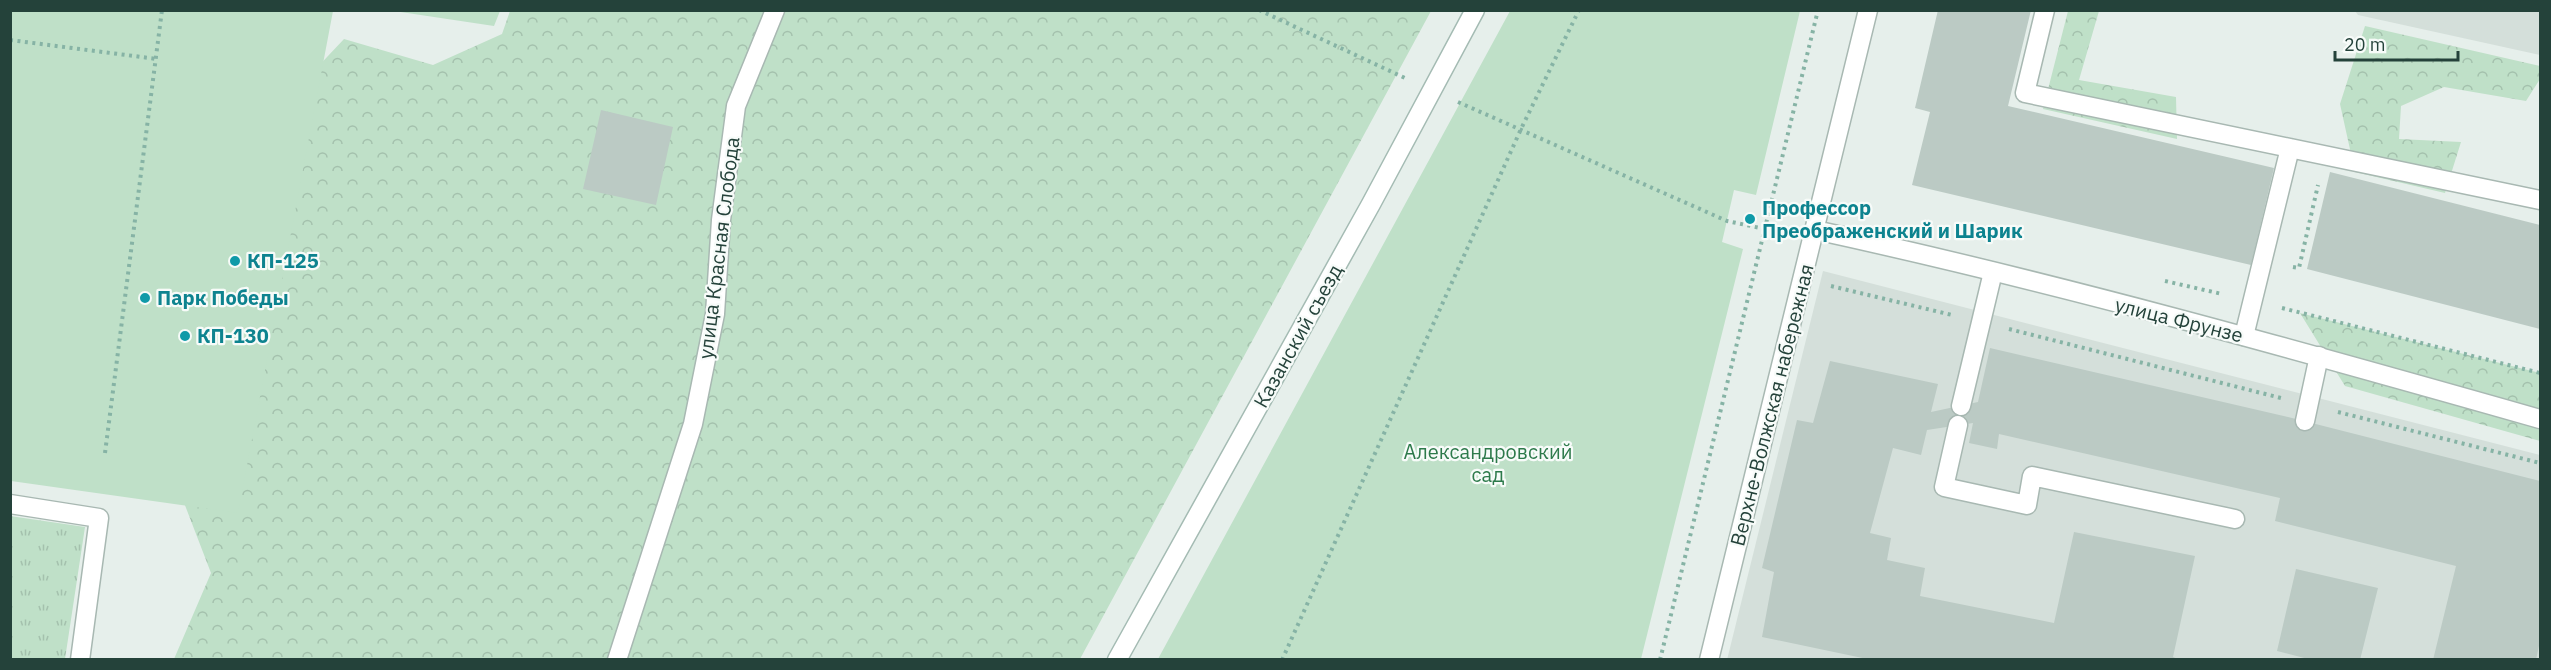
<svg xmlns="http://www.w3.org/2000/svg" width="2551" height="670" viewBox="0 0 2551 670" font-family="'IBM Plex Sans',sans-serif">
	<defs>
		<pattern id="grass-tufts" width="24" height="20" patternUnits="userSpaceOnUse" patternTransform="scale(1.5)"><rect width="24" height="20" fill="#bfe0c8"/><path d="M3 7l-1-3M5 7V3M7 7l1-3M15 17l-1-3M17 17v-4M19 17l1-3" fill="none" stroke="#a4c1ad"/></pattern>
		<pattern id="forest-crowns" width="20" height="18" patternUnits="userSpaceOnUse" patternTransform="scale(1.5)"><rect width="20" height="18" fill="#bfe0c8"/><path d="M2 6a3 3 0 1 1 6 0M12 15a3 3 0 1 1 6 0" fill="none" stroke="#a4c1ad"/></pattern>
	</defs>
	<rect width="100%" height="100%" fill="#e6efeb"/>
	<path fill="#d4dfda" d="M2355,11H2540V55L2358,15Z
		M1823,271L2540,455V659L1727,660Z"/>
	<path fill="url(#grass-tufts)" d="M10,516L85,527L65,659H11Z"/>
	<path fill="url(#forest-crowns)" d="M510,11H1431L1080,659H174L211,573L163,448L261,127L344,39L433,65L502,34Z
		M2068,11H2099L2079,80L2176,97L2177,139L2043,109Z
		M2365,26L2540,66V79L2526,101L2444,87L2401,106L2399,139L2461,142L2445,193L2355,172L2340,104Z
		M2300,313L2540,373V441L2345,386Z"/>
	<path fill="#bfe0c8" d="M11,10L333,11L238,513L11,481Z
		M394,11L500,10V11L494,26Z
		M1510,11H1800L1756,195L1734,190L1722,242L1743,249L1641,659H1158Z"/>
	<path fill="#bbcac4" d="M1938,10H2031L2008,106L2274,168L2251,265L1912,185L1930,112L1915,108Z
		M601,110L673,127L656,205L583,189Z
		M2330,172L2540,225V329L2307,269Z
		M1990,348L2292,418L2540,481V641L2536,660H2433L2456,566L2275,521L2280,498L1999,434L1997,449L1969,443L1973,423L1927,430L1921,455L1893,448L1870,533L1891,538L1887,560L1925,568L1920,596L2054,623L2074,532L2195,556L2173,657L2180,660H1872L1762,637L1774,572L1762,568L1797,420L1813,423L1830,361L1938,384L1931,412L1978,402Z
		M2296,569L2378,588L2360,660H2312L2277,651Z"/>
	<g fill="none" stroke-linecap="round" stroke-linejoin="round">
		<g stroke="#a8b8b2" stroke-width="21">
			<path id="service" d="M2045,10L2025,93L2540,200
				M2244,336L2290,148
				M1961,406L1993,272
				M2305,421L2319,356
				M1958,425L1944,487L2027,505L2032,476L2235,519
				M10,504L99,518L80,660
				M617,660L693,424L715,314L721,220L736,106L775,10"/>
		</g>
		<g stroke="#a8b8b2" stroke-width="21">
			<path id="minor" d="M1815,230C2059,283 2300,351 2540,419
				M1709,660L1868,10"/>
		</g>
		<g stroke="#a4bbb3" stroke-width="21">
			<path id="secondary" d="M1117,660L1371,204L1475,10"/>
		</g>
		<path stroke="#86b3a5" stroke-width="4" stroke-dasharray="3 4.5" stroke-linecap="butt" d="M1259,10L1405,78
			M10,40L157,59
			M1458,102L1727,221L1765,229
			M2293,267L2299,268L2318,185
			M2165,281L2222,294
			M1831,286L1952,315
			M2282,308L2540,373
			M2009,329L2281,398
			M2338,412L2540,463
			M105,453L162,10
			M1282,660L1521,129L1579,10
			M1660,660L1818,10"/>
		<use href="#service" stroke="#fff" stroke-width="18"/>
		<use href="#minor" stroke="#fff" stroke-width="18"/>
		<use href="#secondary" stroke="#fff" stroke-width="18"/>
	</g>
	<g fill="#0f9aa8" stroke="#f7fbf9" stroke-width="2">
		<circle cx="1750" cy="219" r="6"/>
		<circle cx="235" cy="261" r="6"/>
		<circle cx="145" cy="298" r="6"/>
		<circle cx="185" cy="336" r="6"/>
	</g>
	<g text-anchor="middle" stroke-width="4.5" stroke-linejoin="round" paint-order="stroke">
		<g font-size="20" font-weight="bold" fill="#0d838f" stroke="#f7fbf9" text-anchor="start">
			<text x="1762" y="215">Профессор<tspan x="1762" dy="23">Преображенский и Шарик</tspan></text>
			<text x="247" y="268">КП-125</text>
			<text x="157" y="305">Парк Победы</text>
			<text x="197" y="343">КП-130</text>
		</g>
		<g font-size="20" fill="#24423a" stroke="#f7fbf9">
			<text transform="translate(719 248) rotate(-83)" y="7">улица Красная Слобода</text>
			<text transform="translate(2179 320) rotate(14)" y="7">улица Фрунзе</text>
			<text transform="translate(1298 336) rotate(-61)" y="7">Казанский съезд</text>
			<text transform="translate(1772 405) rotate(-76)" y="7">Верхне-Волжская набережная</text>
		</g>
		<g font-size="20" fill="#2d7a4b" stroke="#f7fbf9">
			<text x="1488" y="459">Александровский<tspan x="1488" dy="23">сад</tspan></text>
		</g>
	</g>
	<rect width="2551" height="670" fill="none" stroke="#24423a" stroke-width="24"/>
	<path d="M2335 51v9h123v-9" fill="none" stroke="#24423a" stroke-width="3"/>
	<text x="2344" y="51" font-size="18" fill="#24423a" stroke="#f7fbf9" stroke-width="4.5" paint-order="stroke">20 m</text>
</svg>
